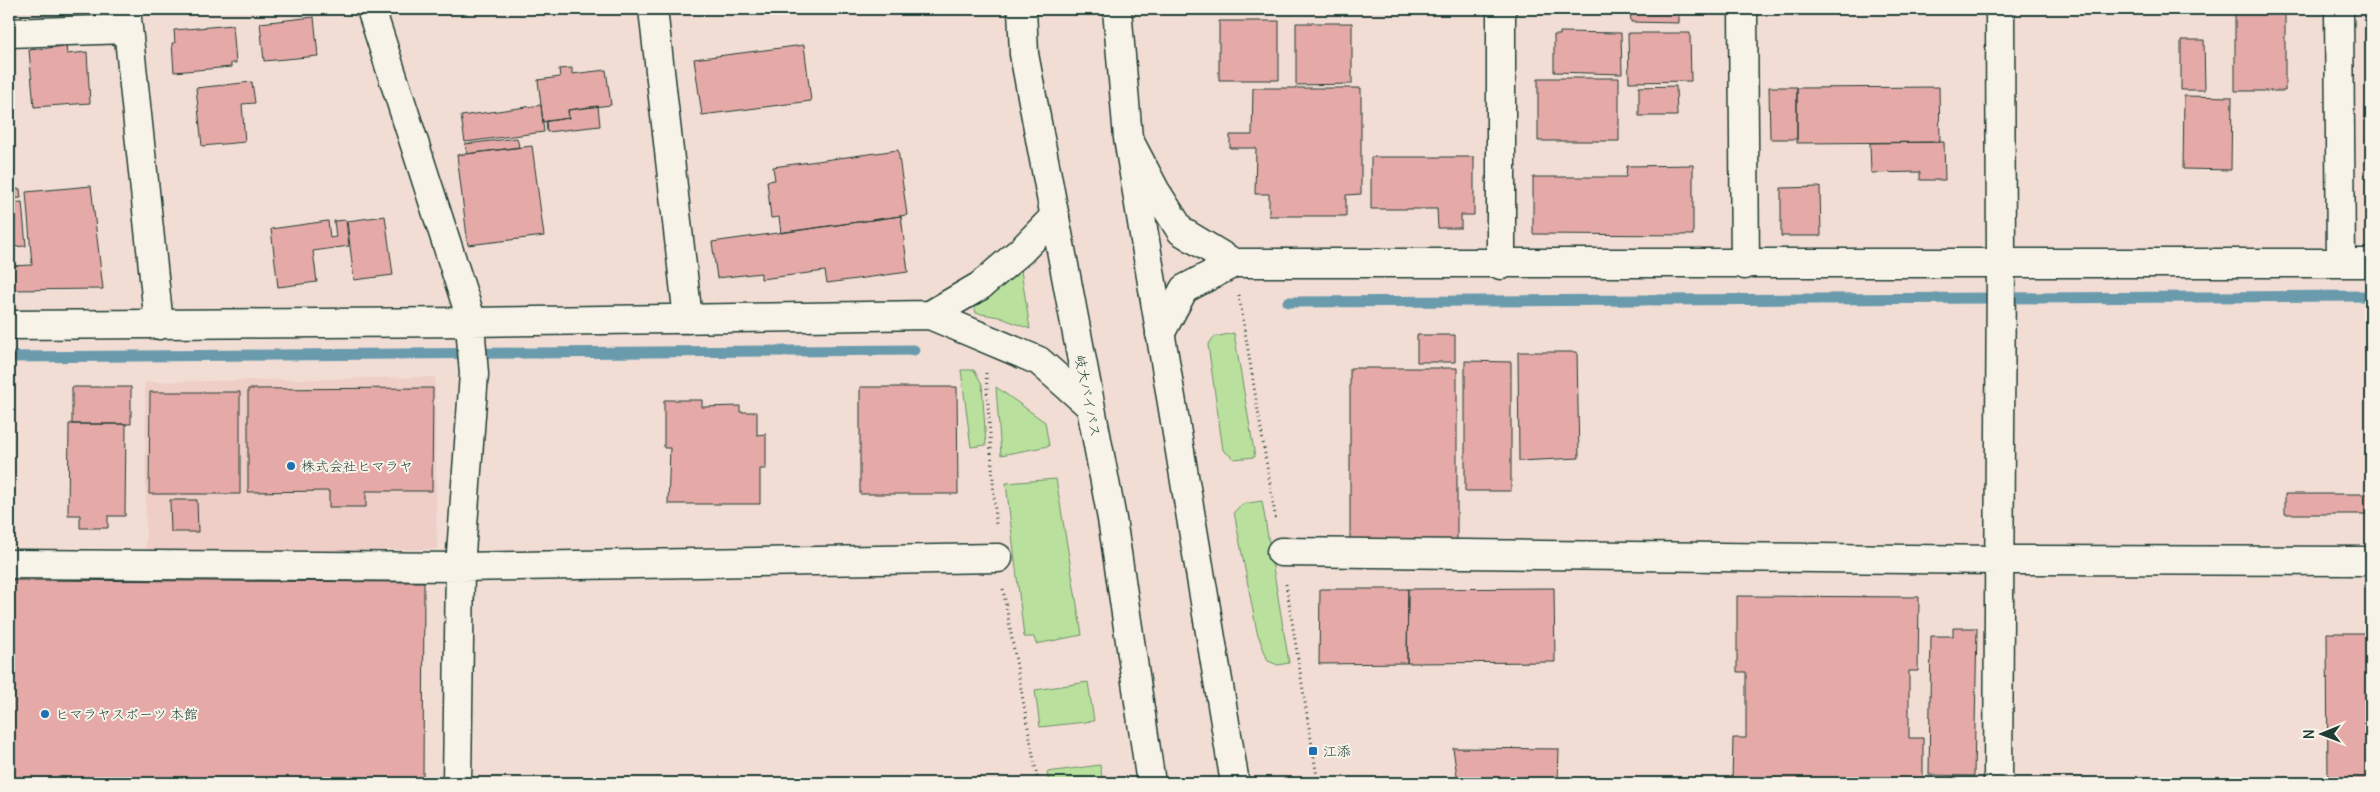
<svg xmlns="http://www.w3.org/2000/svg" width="2380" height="792" viewBox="0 0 2380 792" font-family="Delius,'Klee One',sans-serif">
	<rect width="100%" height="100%" fill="#f2ddd4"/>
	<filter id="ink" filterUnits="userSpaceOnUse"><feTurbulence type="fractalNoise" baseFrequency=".02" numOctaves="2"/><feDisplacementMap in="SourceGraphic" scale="10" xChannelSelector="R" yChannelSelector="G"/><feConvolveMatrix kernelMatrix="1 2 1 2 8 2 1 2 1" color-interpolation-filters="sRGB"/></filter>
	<g filter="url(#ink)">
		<path fill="#eecec6" d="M435,377L437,549L146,555L145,382Z"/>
		<path fill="#b9e19d" stroke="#6c8f68" d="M1020,264L1030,329L999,317L976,313L972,297Z
			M1234,333L1255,457L1234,459L1223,450L1208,345L1214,337Z
			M961,370H974L982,384L986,445L971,447Z
			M996,387L1045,422L1049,446L1001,455Z
			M1056,479L1082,635L1036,644L1034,637H1024L1006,483Z
			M1262,501L1289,663L1278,665L1268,661L1257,632L1234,512L1242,504Z
			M1088,682L1094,721L1040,727L1035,690Z
			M1100,765L1103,783H1049L1047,772Z"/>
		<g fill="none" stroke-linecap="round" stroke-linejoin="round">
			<path stroke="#6b9bad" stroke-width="11" d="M1288,302L2371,296
				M9,357L914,350"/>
		</g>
		<path fill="#e5aaa7" stroke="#1f3d34" d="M1630,9H1679V23L1631,22Z
			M2235,9H2285V91H2235Z
			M314,17L318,56L264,61L260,23Z
			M1219,21H1279V80H1219Z
			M1296,23H1352V84L1296,85Z
			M233,25L236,63H231V67L174,72L172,43H175L174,30Z
			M1560,32L1621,33L1622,74L1554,72V35H1560Z
			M1628,33H1690L1691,81L1629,82Z
			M2181,40H2204L2205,90H2181Z
			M804,45L811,101L702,115L694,59Z
			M66,46L67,54L87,52L90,103L34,107L29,50Z
			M572,68V74L606,70L611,105L568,110L569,118L543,122L538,80L560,77L559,69Z
			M1538,78H1619V141H1538Z
			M252,82L255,103L242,104L245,142L202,146L196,88Z
			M1676,86L1677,116H1639V87Z
			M1769,87H1797V139H1770Z
			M1939,87L1940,142L1797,143V88Z
			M1253,88H1361V194L1346,195V216H1269V194H1255L1256,148H1230V135H1252Z
			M2184,96L2232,97L2231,170L2183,169Z
			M541,105L544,132L465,142L461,116Z
			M598,106L600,126L547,132L546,121L569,118L568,110Z
			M517,138L519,147L467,154L465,144Z
			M1944,142L1945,180H1920V172L1871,173L1870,143Z
			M532,146L544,236L468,245L457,155Z
			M898,150L907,215L781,233L779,217L771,218L767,181L775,180L773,167Z
			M1371,157H1474V215H1461V228H1438L1437,209H1371Z
			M1693,165V235L1533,234V177H1626L1627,166Z
			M91,186L103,289L9,290V266L32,265L26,192Z
			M1820,187L1821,236H1781V188Z
			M20,189L21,198L9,199V190Z
			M22,202L26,246L10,247L9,203Z
			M385,216L393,275L354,280L347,221Z
			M901,216L908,272L827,283L825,271L761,279V273L717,278L712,242Z
			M346,220L349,246L313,251L317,282L278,287L271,229L328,221L330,238L336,237L334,221Z
			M1417,335H1455V362H1417Z
			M1518,352H1577L1579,458L1519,461Z
			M1465,361L1511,362V491H1465Z
			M1350,368H1457V541H1350Z
			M72,387H131V424H72Z
			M860,387H957L958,494H860Z
			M433,388L432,491H366V507H329V491L248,492V389Z
			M150,392H240V494H149Z
			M664,400H702V407L740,406V412H757V435L766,434V469H760V504H668L670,448H664Z
			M69,424H126L125,516H108V528H80V515H68Z
			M2285,494H2371V514H2285Z
			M170,500H197L198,532H171Z
			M9,580L424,582L423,783H9Z
			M1554,588L1555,662L1407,663L1408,589Z
			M1320,589H1408L1407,663L1319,664Z
			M1737,596L1919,597L1918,671H1909V738H1923V782H1732L1733,738H1746V672H1737Z
			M1953,628H1977L1974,776L1929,775L1931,636H1953Z
			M2327,633H2368L2369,783H2328Z
			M1453,748L1559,749L1558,781L1497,780V783H1458Z"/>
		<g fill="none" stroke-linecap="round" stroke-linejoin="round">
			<g stroke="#1f3d34" stroke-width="31">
				<path id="street" d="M126,9L159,325
					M371,9L472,322L471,337L474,374L460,567L457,783
					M653,9L688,319
					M1501,9V265
					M1743,9L1745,265
					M2339,9L2341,263
					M9,33L128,29
					M1131,144L1155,190L1181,231L1234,263L1184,289L1160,334
					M1234,263H2371
					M930,315L980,286L1022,250L1055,216
					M472,322L930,315L1039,361L1090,406
					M1281,552L1998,560L2371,561
					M9,564L460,567L998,558
					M1998,783L2001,263"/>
			</g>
			<g stroke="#1f3d34" stroke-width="31">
				<path id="secondary" d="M2000,9L2001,263
					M9,325L472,322"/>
			</g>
			<g stroke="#1f3d34" stroke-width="31">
				<path id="highway" d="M1022,9L1024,54L1112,519L1151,783
					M1117,9L1128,138L1235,783"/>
			</g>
			<path stroke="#1f3d34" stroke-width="3" stroke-dasharray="1 4" stroke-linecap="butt" d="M1239,295L1276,521
				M986,373L996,526
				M1286,584L1318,783
				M1003,589L1038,783"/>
			<use href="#street" stroke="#f7f3e8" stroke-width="28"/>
			<use href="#secondary" stroke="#f7f3e8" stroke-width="28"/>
			<use href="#highway" stroke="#f7f3e8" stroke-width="28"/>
		</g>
	</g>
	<g fill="#1f6fb2" stroke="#f7f3e8" stroke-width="2">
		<circle cx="291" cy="466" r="5"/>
		<circle cx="45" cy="714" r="5"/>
		<rect x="1308" y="746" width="10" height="10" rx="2.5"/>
	</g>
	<g text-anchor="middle" stroke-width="4" stroke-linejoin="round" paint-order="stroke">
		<g font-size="14" fill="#1f3d34" stroke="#f7f3e8">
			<text transform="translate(1088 396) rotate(79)" y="5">岐大バイパス</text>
		</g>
		<g font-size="14" fill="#1f3d34" stroke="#f7f3e8" text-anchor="start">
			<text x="301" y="471">株式会社ヒマラヤ</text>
			<text x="55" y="719">ヒマラヤスポーツ 本館</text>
			<text x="1323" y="756">江添</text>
		</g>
	</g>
	<rect width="2380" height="792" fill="none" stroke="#f7f3e8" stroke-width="30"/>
	<rect x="15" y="15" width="2350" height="762" fill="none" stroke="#1f3d34" stroke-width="2" filter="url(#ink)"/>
	<g transform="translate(2322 734) rotate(269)" stroke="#f7f3e8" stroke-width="4" paint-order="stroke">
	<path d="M0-4L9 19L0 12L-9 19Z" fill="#1f3d34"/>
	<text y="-8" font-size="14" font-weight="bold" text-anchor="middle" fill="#1f3d34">N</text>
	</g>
</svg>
